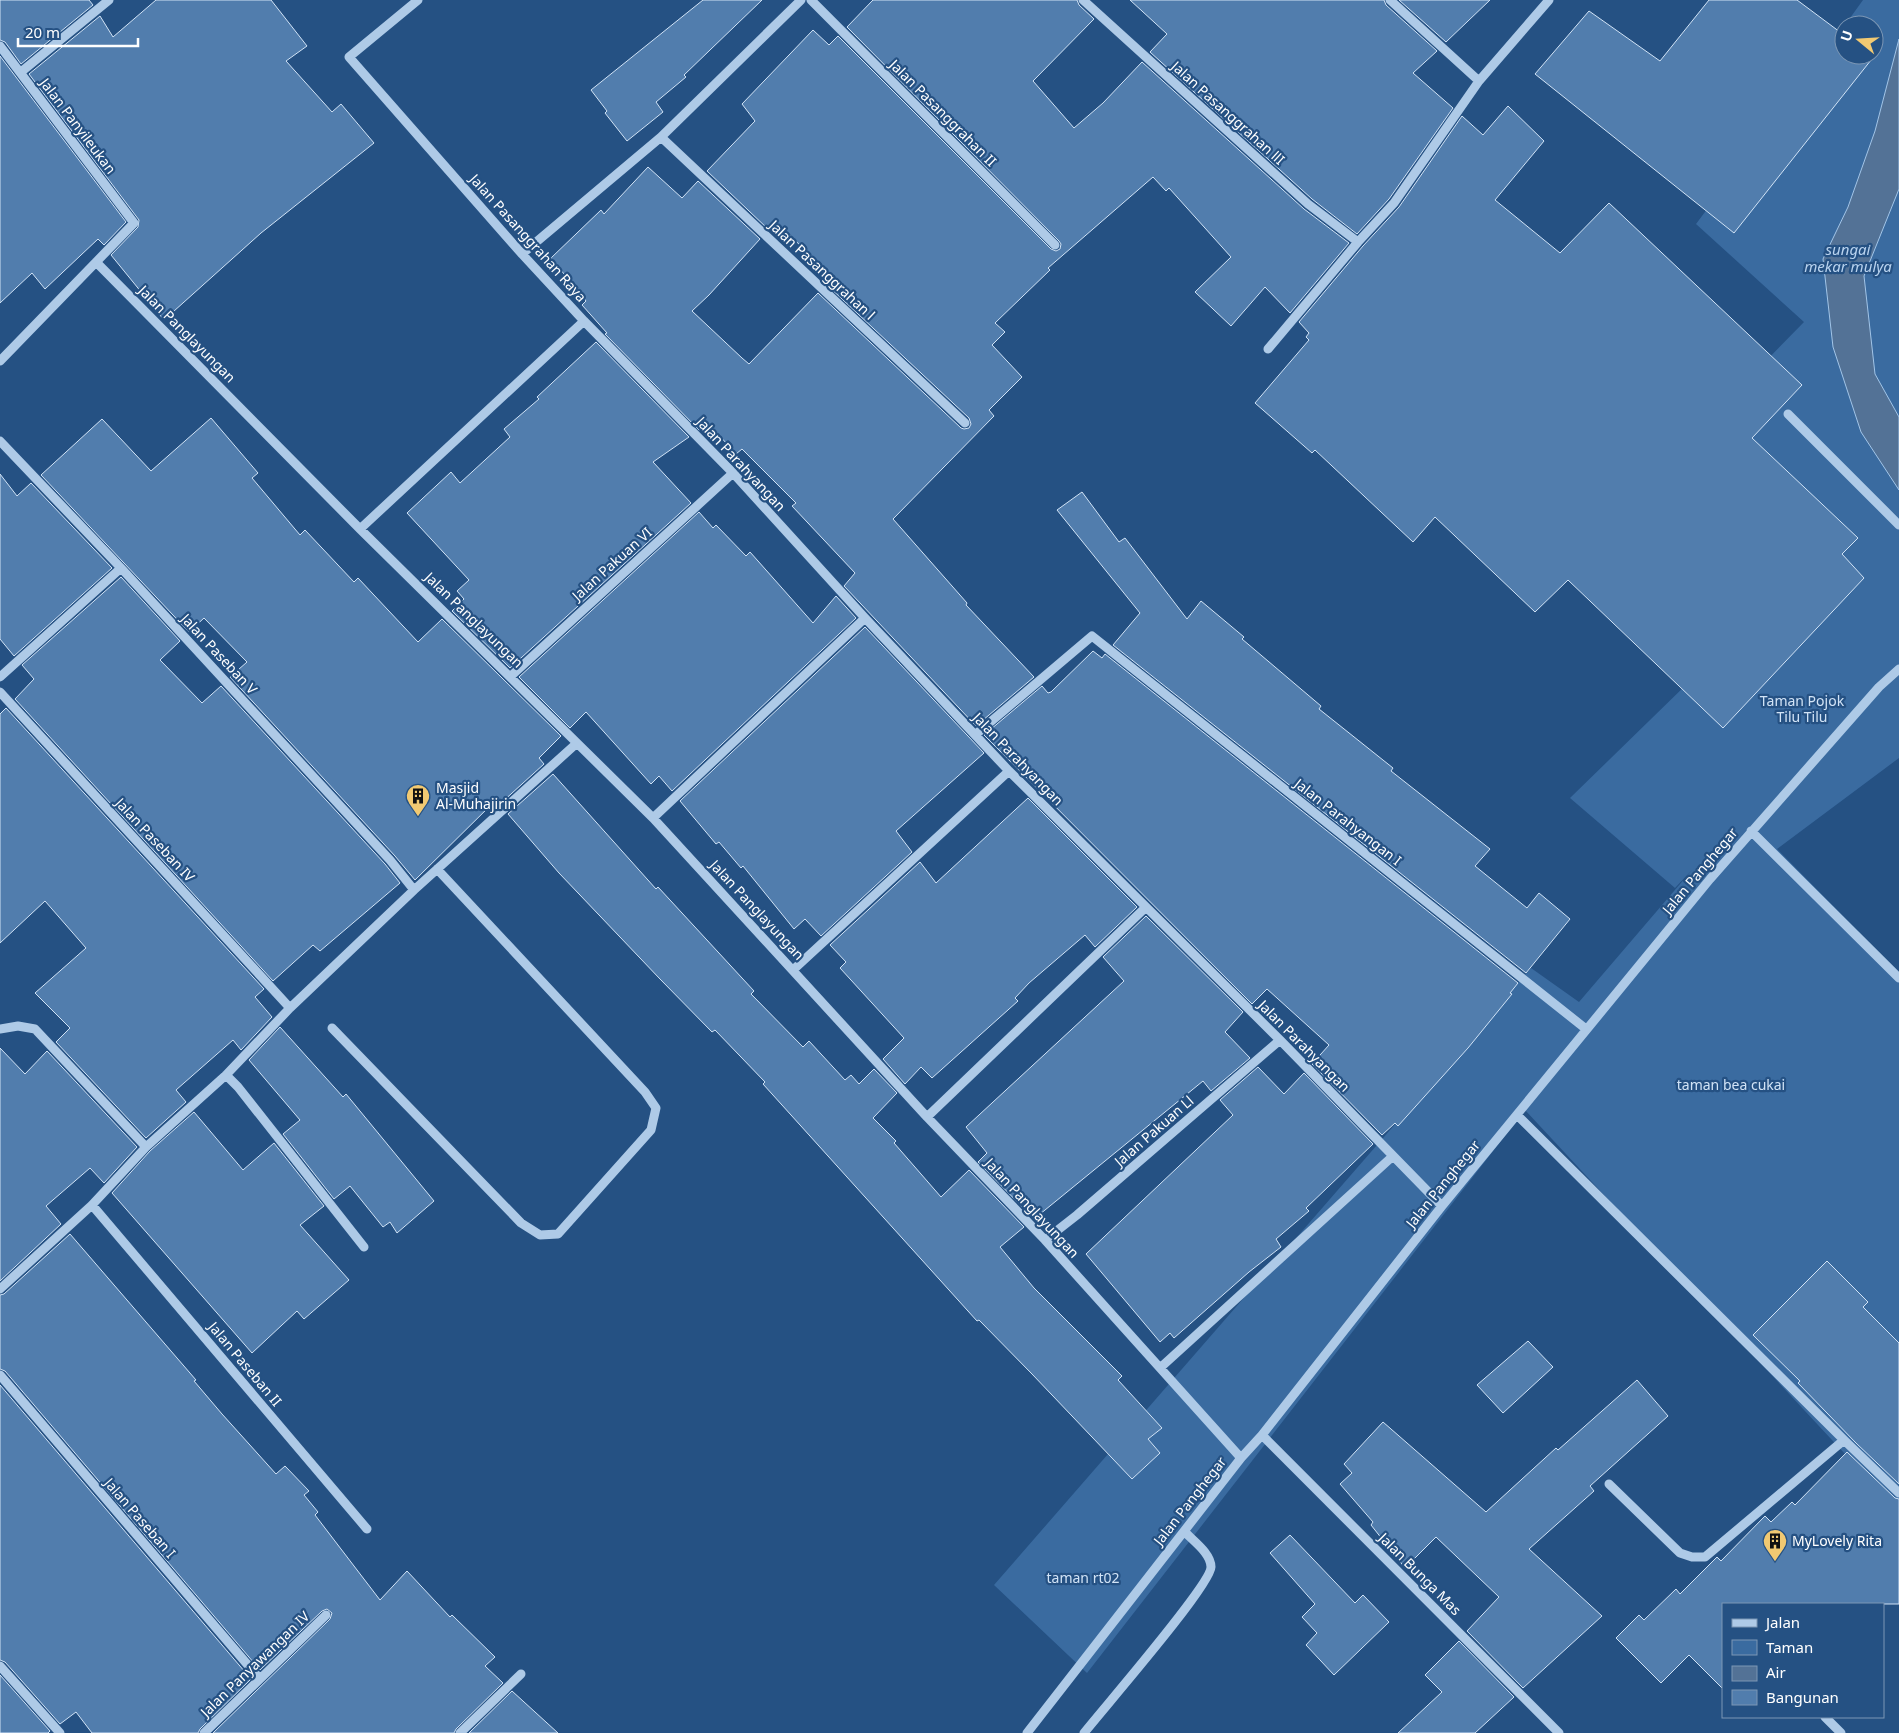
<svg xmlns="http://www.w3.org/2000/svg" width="1899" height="1733" viewBox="0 0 1899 1733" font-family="'Noto Sans',sans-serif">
	<rect width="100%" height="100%" fill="#255183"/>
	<path fill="#3a6ba0" d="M1863,0H1899V758L1777,849L1899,973V1512L1525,1110L1087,1673L994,1585L1531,968L1579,1002L1692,870L1675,888L1570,798L1808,566L1679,450L1804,322L1696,224L1844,26V55H1874V25H1845Z"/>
	<path fill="#537296" stroke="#a2c5e8" d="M1899,39V189L1864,276L1875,374L1899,417V490L1861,432L1833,347L1823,259L1848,207L1875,131Z"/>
	<path fill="#517dad" stroke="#d1e3f6" d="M0,0H89L93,5L21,64L5,42L0,40Z
		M156,0H271L307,46L286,61L332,112L341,104L374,143L261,233L164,320L111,255L138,227L139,220L29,74L100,16L113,37Z
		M703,0H762L684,75L686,77L656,102L663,112L627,141L605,113L607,111L591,90Z
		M873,0H1077L1079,5L1094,19L1033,81L1074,128L1103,103L1142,62L1304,209L1349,243L1290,313L1265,287L1231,326L1195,292L1231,257L1169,188L1166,191L1153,177L1048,268L1050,270L995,323L1005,332L992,345L1022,377L989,410L994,416L893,519L967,603L966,605L1034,677L976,726L844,586L855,573L792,506L796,503L742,449L736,454L709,424L699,430L605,334L607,333L582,305L586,301L551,258L601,210L604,214L648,167L682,198L698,181L760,239L709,295L692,311L742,358L749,364L818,293L961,428L964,429L969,428L971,424L969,418L826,284L833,277L776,222L769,230L707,171L755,121L742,104L813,30L829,45L838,36L1051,249L1056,251L1060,249L1061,244L1059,241L847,27Z
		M1130,0H1384L1386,5L1437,51L1413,73L1453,108L1389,199L1357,234L1312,199L1150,52L1167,34Z
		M1399,0H1490L1446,42Z
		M1709,0H1797L1844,35V55H1875L1734,233L1535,74L1589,11L1660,61Z
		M0,56L126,222L104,245L98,239L45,289L32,273L0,303Z
		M1508,106L1544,141L1495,200L1560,253L1609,203L1802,385L1752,438L1858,538L1842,554L1864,578L1723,728L1568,580L1535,612L1435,517L1413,542L1315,450L1312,453L1255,403L1309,340L1306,337L1309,333L1299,322L1363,246L1399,207L1462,116L1483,135Z
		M596,342L689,437L653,462L691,503L510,668L452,611L464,599L457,591L469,580L407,513L451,472L460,483L510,437L504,429L539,399L537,397Z
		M211,418L258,473L252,478L300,535L305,530L354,582L358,578L418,642L442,619L561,736L539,758L544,764L500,804L496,800L415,880L395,856L230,677L247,662L204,618L189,632L41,475L102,419L151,471Z
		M0,474L17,496L31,483L112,568L14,656L0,639Z
		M1082,492L1119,542L1125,538L1187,619L1201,601L1244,637L1242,639L1321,706L1319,709L1393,768L1391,771L1490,849L1475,866L1527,908L1539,893L1570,919L1526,973L1113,645L1140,613L1057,510Z
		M699,512L713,528L716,525L746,556L750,552L813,623L836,596L856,618L672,791L659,776L651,784L586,712L570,728L519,677Z
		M121,577L180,641L160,660L202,703L221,686L385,864L400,883L320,951L313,945L273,981L15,699L34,679L22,665Z
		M865,627L984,753L896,831L912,852L821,936L805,919L794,929L743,866L741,868L719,842L716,844L680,801Z
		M1093,651L1102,658L1105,654L1518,983L1510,993L1512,994L1468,1048L1398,1126L1395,1123L1382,1135L1312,1064L1329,1045L1267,989L1252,1004L984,735L1042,686L1048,693L1051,692Z
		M6,708L264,989L255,997L272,1017L241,1050L233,1040L176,1090L186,1102L146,1138L56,1042L70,1028L35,993L86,948L45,901L0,943V714Z
		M553,774L656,889L658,887L754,991L751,994L803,1047L809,1041L845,1080L851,1075L859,1084L874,1069L897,1093L873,1118L896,1141L894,1143L941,1197L969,1170L1024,1227L1000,1247L1034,1288L1122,1376L1118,1380L1162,1428L1148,1439L1160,1453L1132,1479L1032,1374L979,1320L977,1321L763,1084L765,1082L715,1030L712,1032L660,979L559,873L508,814Z
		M1028,798L1137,907L1095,947L1085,935L1029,983L1015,998L1018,1001L932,1078L921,1067L905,1084L883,1059L904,1038L840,968L846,962L830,945L920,862L936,883Z
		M1146,916L1243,1012L1225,1032L1250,1058L1211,1091L1203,1081L1034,1219L978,1162L987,1153L966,1127L1124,981L1103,957Z
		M280,1027L343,1097L346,1094L434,1201L397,1233L390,1222L383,1227L350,1186L334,1199L283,1134L300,1120L249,1060Z
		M0,1048L25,1074L47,1051L137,1147L104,1183L90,1168L46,1206L61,1224L0,1281Z
		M1258,1067L1284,1094L1304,1073L1373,1144L1306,1208L1309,1211L1276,1239L1281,1247L1249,1272L1174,1338L1170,1333L1160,1342L1086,1254L1233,1115L1220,1100Z
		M194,1112L243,1170L274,1143L324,1206L300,1225L349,1280L304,1319L297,1311L252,1353L112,1193L150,1151Z
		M70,1234L196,1380L194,1381L222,1414L276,1474L285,1466L309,1491L304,1495L318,1512L315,1515L380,1600L407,1571L450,1617L452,1615L495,1657L485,1666L503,1683L456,1729L454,1733H213L330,1619L332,1613L327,1609L322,1611L260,1670L5,1371L0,1369V1295L4,1294Z
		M1827,1261L1868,1302L1863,1307L1899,1343V1484L1856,1443L1798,1383L1800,1381L1753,1335Z
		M1528,1341L1553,1367L1503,1413L1477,1385Z
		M1637,1380L1668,1416L1590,1486L1594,1491L1529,1549L1602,1616L1523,1688L1467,1631L1499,1597L1436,1537L1405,1568L1371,1525L1373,1522L1340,1484L1352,1473L1344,1464L1383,1422L1486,1512L1556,1448L1558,1450Z
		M0,1385L251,1679L200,1729L198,1733H92L76,1712L60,1724L5,1662L0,1660Z
		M1847,1452L1895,1498L1899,1499V1604H1723V1689L1689,1655L1661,1683L1616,1638L1639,1615L1644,1620L1676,1589L1680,1594L1717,1557L1721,1561L1765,1516L1771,1522L1792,1502L1795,1505Z
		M1290,1535L1355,1603L1363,1595L1389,1622L1334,1675L1306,1645L1317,1633L1302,1617L1315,1604L1270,1553Z
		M1459,1641L1514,1697L1475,1733H1398L1442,1692L1425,1675Z
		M0,1675L50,1731L48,1733H0Z
		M512,1691L558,1733H469Z"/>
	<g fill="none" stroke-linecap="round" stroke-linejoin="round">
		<path stroke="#aecae7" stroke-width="9" d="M418,0L349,57L522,254L584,321L733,473L865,618L1009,771L1280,1040L1442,1206
			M811,0L1055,245
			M1083,0L1308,204L1358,242
			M0,46L134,223L0,361
			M21,72L109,0
			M1479,81L1549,0
			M661,137L965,423
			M522,254L661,137L801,0
			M96,262L360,529L653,818L927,1117L1045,1240L1241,1458
			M1268,349L1358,242L1394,203L1479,81L1390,0
			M1788,414L1899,525
			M0,441L121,568L390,860L414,890
			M360,529L584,321
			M511,676L733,473
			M0,677L121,568
			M0,692L290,1008
			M975,735L1092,636L1586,1029
			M653,818L865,618
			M1751,831L1899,978
			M793,970L1009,771
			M332,1028L521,1223L540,1235L558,1234L651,1130L656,1108L645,1092L437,869
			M0,1029L18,1026L35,1029L146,1147
			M226,1075L238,1087L364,1247
			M1517,1115L1844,1440L1705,1557H1692L1680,1553L1609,1484
			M927,1117L1145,908
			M92,1205L367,1529
			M1045,1240L1077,1215L1280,1040
			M0,1289L92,1205L146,1147L226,1075L290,1008L414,890L577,743
			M1160,1368L1393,1156
			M0,1375L259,1678
			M1262,1435L1559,1733
			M1844,1440L1899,1493
			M0,1666L60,1733
			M1825,1717L1841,1733
			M204,1733L326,1615
			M460,1733L521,1674
			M1027,1733L1241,1458L1262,1435L1442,1206L1710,879L1879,687L1899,669
			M1084,1733C1102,1710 1211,1585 1211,1567C1211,1553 1193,1541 1184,1531"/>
	</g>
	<defs>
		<g id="building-pin" transform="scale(1.25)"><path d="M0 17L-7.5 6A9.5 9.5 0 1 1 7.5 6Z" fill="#f1c972" stroke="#255183"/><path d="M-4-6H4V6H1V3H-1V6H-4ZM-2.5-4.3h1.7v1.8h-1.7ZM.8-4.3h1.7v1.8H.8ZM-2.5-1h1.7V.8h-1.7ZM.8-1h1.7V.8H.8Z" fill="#111"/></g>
	</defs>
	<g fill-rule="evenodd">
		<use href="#building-pin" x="418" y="796"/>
		<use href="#building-pin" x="1775" y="1541"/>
	</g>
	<g text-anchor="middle" stroke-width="4.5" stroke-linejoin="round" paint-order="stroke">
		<g font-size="14" fill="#fff" stroke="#255183">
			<text transform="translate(943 113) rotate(45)" y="5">Jalan Pasanggrahan II</text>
			<text transform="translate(1228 113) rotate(42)" y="5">Jalan Pasanggrahan llI</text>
			<text transform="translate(78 126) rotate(53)" y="5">Jalan Panyileukan</text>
			<text transform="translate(528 238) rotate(48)" y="5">Jalan Pasanggrahan Raya</text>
			<text transform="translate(822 270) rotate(43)" y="5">Jalan Pasanggrahan l</text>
			<text transform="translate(187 334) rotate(45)" y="5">Jalan Panglayungan</text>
			<text transform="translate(741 464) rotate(47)" y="5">Jalan Parahyangan</text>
			<text transform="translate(612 564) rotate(-42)" y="5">Jalan Pakuan VI</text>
			<text transform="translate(474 620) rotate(44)" y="5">Jalan Panglayungan</text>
			<text transform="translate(219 654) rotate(47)" y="5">Jalan Paseban V</text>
			<text transform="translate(1018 759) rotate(46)" y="5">Jalan Parahyangan</text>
			<text transform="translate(1348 822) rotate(38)" y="5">Jalan Parahyangan I</text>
			<text transform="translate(155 840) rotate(47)" y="5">Jalan Paseban IV</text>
			<text transform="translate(1700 871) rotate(-50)" y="5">Jalan Panghegar</text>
			<text transform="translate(757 910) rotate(47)" y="5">Jalan Panglayungan</text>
			<text transform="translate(1304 1046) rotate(45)" y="5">Jalan Parahyangan</text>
			<text transform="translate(1154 1131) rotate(-41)" y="5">Jalan Pakuan Ll</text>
			<text transform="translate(1443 1184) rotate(-51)" y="5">Jalan Panghegar</text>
			<text transform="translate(1032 1208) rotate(47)" y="5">Jalan Panglayungan</text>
			<text transform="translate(245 1364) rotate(50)" y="5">Jalan Paseban II</text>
			<text transform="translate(1190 1501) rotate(-52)" y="5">Jalan Panghegar</text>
			<text transform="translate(140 1518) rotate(49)" y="5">Jalan Paseban I</text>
			<text transform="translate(1420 1574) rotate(45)" y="5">Jalan Bunga Mas</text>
			<text transform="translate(255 1664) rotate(-44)" y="5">Jalan Panyawangan IV</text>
		</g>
		<g font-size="14" fill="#d1e3f6" stroke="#255183">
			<text x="1802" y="706">Taman Pojok<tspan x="1802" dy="16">Tilu Tilu</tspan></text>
			<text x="1731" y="1090">taman bea cukai</text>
			<text x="1083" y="1583">taman rt02</text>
		</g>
		<g font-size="14" fill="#fff" stroke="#255183" text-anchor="start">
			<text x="436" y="793">Masjid<tspan x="436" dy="16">Al-Muhajirin</tspan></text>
			<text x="1792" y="1546">MyLovely Rita</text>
		</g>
		<g font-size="15" font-style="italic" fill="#b9d3ef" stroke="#255183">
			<text x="1848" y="255">sungai<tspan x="1848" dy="17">mekar mulya</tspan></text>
		</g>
	</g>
	<rect x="1722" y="1603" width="162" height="115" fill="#255183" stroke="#7c97b5"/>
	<rect x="1732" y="1619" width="25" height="8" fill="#aecae7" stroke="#7c97b5"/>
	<text x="1766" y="1628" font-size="15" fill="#ffffff">Jalan</text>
	<rect x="1732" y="1640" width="25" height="15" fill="#3a6ba0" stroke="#7c97b5"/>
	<text x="1766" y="1653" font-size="15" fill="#ffffff">Taman</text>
	<rect x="1732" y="1666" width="25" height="15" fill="#537296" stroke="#7c97b5"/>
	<text x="1766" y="1678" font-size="15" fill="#ffffff">Air</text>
	<rect x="1732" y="1690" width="25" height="15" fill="#517dad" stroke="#7c97b5"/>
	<text x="1766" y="1703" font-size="15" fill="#ffffff">Bangunan</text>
	<g transform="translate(1859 40) rotate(288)"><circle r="24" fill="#255183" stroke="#7c97b5"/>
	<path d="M0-4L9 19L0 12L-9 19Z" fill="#f1c972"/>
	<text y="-8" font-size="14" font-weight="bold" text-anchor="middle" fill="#ffffff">U</text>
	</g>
	<path d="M18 38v8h120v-8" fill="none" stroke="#ffffff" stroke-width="2.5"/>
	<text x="25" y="38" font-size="15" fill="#ffffff" stroke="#255183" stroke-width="4" paint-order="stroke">20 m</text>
</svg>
